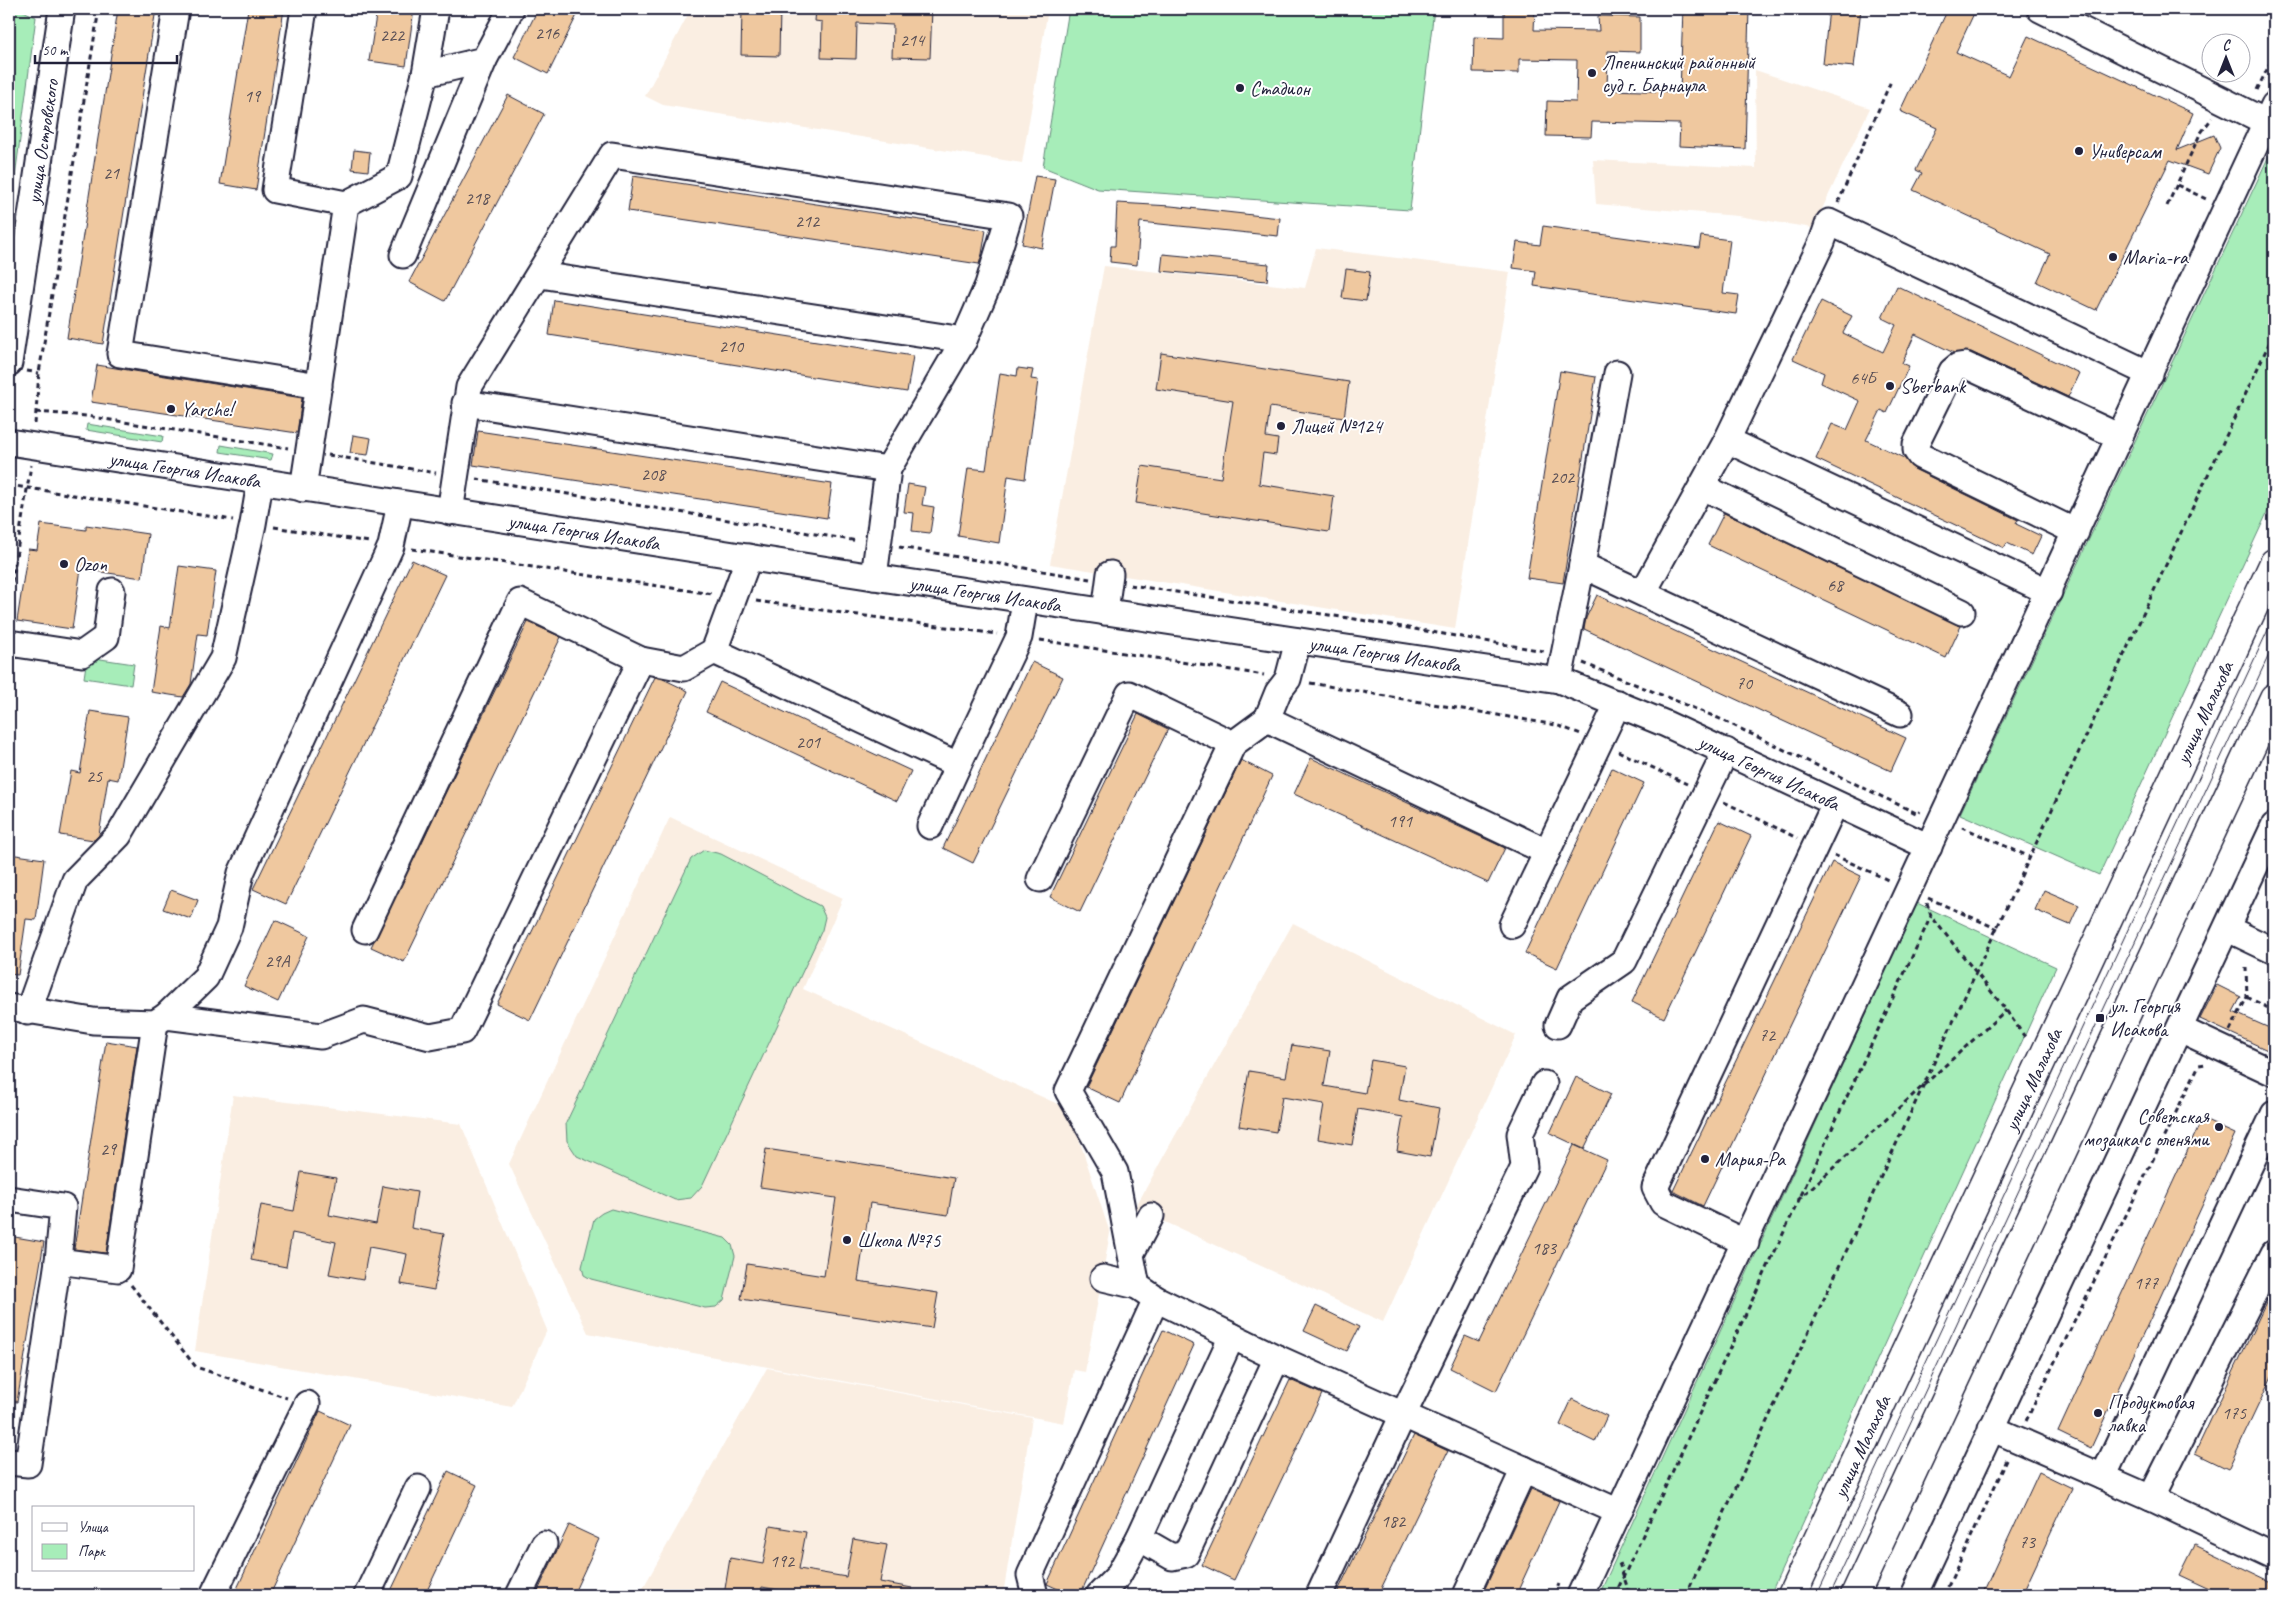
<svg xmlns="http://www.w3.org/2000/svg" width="2283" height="1604" viewBox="0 0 2283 1604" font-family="Caveat,sans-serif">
	<rect width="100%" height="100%" fill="#fff"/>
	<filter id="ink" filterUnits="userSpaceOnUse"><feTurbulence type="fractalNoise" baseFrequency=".02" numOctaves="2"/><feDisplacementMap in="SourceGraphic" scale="10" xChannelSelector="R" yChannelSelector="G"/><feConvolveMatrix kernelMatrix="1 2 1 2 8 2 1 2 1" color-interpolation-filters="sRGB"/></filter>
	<g filter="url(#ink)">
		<path fill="#faeee2" d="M691,9H1048L1022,163L663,105L645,96Z
			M1755,70L1870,108L1813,228L1738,216L1596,204L1593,160L1756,168Z
			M1316,248L1510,272L1455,629L1050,564L1104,266L1305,288Z
			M670,817L843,898L803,989L1069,1109L1110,1233L1085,1372L1074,1370L1064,1423L588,1333L509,1164Z
			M1293,923L1516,1035L1383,1322L1135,1208Z
			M233,1095L461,1124L547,1330L512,1407L195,1351Z
			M767,1368L1032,1418L1003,1595H639Z"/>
		<path fill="#a7edb9" stroke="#64887a" d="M9,9H19L36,17L9,223Z
			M1069,9H1434L1410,210L1098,189L1043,167Z
			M2274,145V498L2099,875L1960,814Z
			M87,424L163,436L162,442L86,430Z
			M221,445L273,454L271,460L220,452Z
			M87,657L134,664L131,685L84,678Z
			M704,850L721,854L820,906L825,917L822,930L702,1186L691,1198L675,1200L577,1156L567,1141L566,1123L691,859Z
			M1917,903L2056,967L1770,1595H1599Z
			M611,1209L725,1238L732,1245L735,1256L724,1300L716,1307L705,1308L591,1279L584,1275L582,1267L594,1219L602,1213Z"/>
		<path fill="#efc89f" stroke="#22223b" d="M118,9H156L103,344L67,338Z
			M248,9H284L256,190L220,184Z
			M377,9H414L406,66L369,61Z
			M538,9H580L548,74L514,57Z
			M742,9H780L779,56L741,55Z
			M816,9H932L930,58L892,57L893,25L857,23L856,59L821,58L822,22L815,21Z
			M1504,9H1535L1534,30L1599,31L1598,16L1640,17V52L1608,51L1607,90L1680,92L1683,9H1749L1745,149L1679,146L1680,124L1592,122L1591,137L1546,136L1547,101L1576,102L1577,60L1519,59V73L1473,72L1474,37L1504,38Z
			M1829,9H1861L1854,67L1823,64Z
			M1948,9H1976L1956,52L2009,76L2028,36L2193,113L2177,150L2214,135L2220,148L2208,174L2170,160L2096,310L2037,282L2050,254L1913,190L1922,173L1916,170L1937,128L1900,111Z
			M508,95L544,114L445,301L409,282Z
			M354,150L370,152L368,171L352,169Z
			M633,176L986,230L982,254L979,264L628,211Z
			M1035,176L1055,179L1042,248L1022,244Z
			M1117,203L1171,206L1280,218L1278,236L1140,222L1137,265L1110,262L1111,246H1115Z
			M1543,226L1699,248L1701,236L1730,240L1723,293L1739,295L1736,314L1534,286L1536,271L1513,268L1517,242L1540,245Z
			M1163,254L1269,264L1267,281L1161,271Z
			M1346,269L1370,272L1366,301L1342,298Z
			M1897,286L2079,373L2068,397L1971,352L1954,353L1915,334L1902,363L1909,366L1887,413L1881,410L1866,440L1904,458L1914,469L2018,520L2016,524L2041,536L2032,555L2007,543L2004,548L1816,459L1832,424L1847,430L1860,401L1821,383L1824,373L1793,359L1821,301L1852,316L1843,333L1883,352L1896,325L1882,318Z
			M554,300L913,356L907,392L549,335Z
			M1161,353L1349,382L1344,418L1270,407L1266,437L1278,439L1276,455L1263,453L1259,484L1334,496L1329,532L1136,503L1142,466L1221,478L1233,401L1156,389Z
			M97,365L302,398L297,433L91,402Z
			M1018,368L1033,370L1031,379L1038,380L1025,479L1008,476L999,543L958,536L968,468L986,470L1000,373L1017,376Z
			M1560,371L1596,377L1563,583L1527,578Z
			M478,431L832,484L827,518L473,465Z
			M353,435L371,438L368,455L350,453Z
			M908,484L925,487L922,505L934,507L930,533L912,531L914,513L904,512Z
			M1724,513L1961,626L1946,658L1708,545Z
			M41,524L86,530V525L148,534L142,578L81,569L72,629L17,621L28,549L37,550Z
			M412,560L445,575L286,904L253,889Z
			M179,566L216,571L207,635L198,634L191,684L183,697L151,692L161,626L170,628Z
			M1597,595L1906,738L1891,771L1584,629L1586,618Z
			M528,622L561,637L404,962L371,947Z
			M1032,662L1063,677L973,863L943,848Z
			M655,677L663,679L688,691L530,1020L497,1004Z
			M720,682L911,771L897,801L706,712Z
			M90,711L128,717L118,780L108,778L99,835L94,840L60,835L71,771L80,773Z
			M1138,714L1168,729L1080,912L1050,897Z
			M1311,758L1505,848L1488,883L1294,794Z
			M1241,760L1272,776L1120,1103L1086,1087Z
			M1612,768L1644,783L1557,968L1525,953Z
			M1719,821L1751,836L1664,1018L1632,1002Z
			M9,854L44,859L36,920L26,919L18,975L9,974Z
			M1832,862L1861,876L1703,1206L1673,1191Z
			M171,890L198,900L191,919L163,909Z
			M2044,890L2079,905L2070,925L2035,910Z
			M275,920L309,936L278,1002L244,986Z
			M2217,985L2241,997L2233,1012L2274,1030V1053L2200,1019Z
			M106,1041L137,1046L106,1253L74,1249Z
			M1292,1045L1330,1051L1324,1086L1365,1093L1371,1060L1405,1066L1399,1100L1439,1108L1430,1157L1397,1151L1403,1117L1358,1109L1352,1145L1318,1139L1324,1104L1282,1097L1276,1132L1239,1126L1249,1071L1286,1077Z
			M1576,1077L1611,1094L1584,1149L1550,1133Z
			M2202,1119L2235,1134L2091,1448L2058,1432Z
			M1574,1145L1607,1160L1496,1391L1450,1368L1465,1336L1479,1342Z
			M766,1149L954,1178L948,1215L870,1203L858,1281L938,1293L932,1328L741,1299L747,1264L824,1276L836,1198L760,1187Z
			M301,1172L336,1178L329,1215L376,1224L383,1186L417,1192L411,1228L444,1234L434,1290L401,1284L407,1254L369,1247L363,1280L329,1274L336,1242L292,1233L286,1267L251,1260L261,1205L294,1211Z
			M9,1236L44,1242L17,1402L9,1401Z
			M2274,1286V1372L2228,1469L2195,1453Z
			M1316,1306L1359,1327L1347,1351L1304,1331Z
			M1163,1330L1194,1345L1080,1595H1071L1047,1584Z
			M1290,1380L1322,1394L1234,1580L1202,1565Z
			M1572,1399L1607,1416L1595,1442L1560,1425Z
			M320,1411L350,1425L270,1595H234Z
			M1414,1435L1448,1451L1378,1595H1336Z
			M448,1471L477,1485L425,1595H389Z
			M2039,1472L2072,1488L2022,1595H1982Z
			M1531,1489L1559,1501L1516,1595H1482Z
			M569,1525L599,1539L573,1595H536Z
			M770,1526L806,1532L799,1569L846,1577L853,1539L887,1545L880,1582L912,1588V1595H805L762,1587L760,1595H724L730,1558L763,1564Z
			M2195,1545L2274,1583V1595H2223L2180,1575Z"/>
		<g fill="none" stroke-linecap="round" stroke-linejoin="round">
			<g stroke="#22223b" stroke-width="29">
				<g id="minor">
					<path d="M176,9L120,354L319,386"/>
					<path d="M2040,9L2266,122"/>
					<path d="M425,74L484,60L511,9"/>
					<path d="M346,204L399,176L425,74L436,9"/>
					<path d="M403,255L484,60"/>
					<path d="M540,275L964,340"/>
					<path id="s1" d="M9,363L62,9"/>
					<path d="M465,403L888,469"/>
					<path d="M1727,440L2049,592"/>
					<path id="s2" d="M9,442L874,577L1559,680L1666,724L1929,847"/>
					<path d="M1703,487L1962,612"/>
					<path d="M303,489L346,204L275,190L304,9"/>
					<path d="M450,512L469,387L612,155L1009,216L988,285L964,340L888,469L874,577"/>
					<path d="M2076,532L1920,456L1916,450V444L1952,371L1958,366L1965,365L2120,437"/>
					<path d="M1582,565L1617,373"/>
					<path d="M1643,593L1727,440L1822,242L1829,222L2150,374"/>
					<path d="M1105,612L1110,574"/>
					<path d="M1298,641L1288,679L1278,692L1267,719L1547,852"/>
					<path d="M9,643L82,654L106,637L112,591"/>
					<path d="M714,651L749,557"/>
					<path d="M641,660L684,668L714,651L958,765L930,826"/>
					<path d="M1559,680L1582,565L1900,714"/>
					<path d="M958,765L1019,637L1025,601"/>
					<path d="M1040,879L1129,694L1233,744"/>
					<path d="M1512,925L1618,703"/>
					<path d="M2228,929L2274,951"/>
					<path d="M9,1007L93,1021L155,1023L166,1016L321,1036L364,1020L430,1037L462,1031L641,660L520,602L365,930"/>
					<path d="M28,1012L75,880L119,835L223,658L253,524L260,483"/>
					<path d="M166,1016L206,977L229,927L241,873L391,546L400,504"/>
					<path d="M1558,1025L1570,998L1624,961L1726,751"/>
					<path d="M2180,1029L2274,1073"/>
					<path d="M9,1199L63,1207L58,1261L28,1464L9,1462"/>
					<path d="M1746,1243L1663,1203L1655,1188L1835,804"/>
					<path d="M1132,1252L1151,1216"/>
					<path d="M58,1261L118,1269L155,1023"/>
					<path d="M1103,1278L1137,1286"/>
					<path d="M1156,1299L1137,1286L1115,1172L1068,1091L1233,744L1267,719"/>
					<path d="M1991,1428L2151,1498L2274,1556"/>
					<path d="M2103,1477L2274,1114"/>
					<path d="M2151,1498L2274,1253"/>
					<path d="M1139,1538L1172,1557L1186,1554L1277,1358"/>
					<path d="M213,1595L307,1404"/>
					<path d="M367,1595L418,1488"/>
					<path d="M519,1595L544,1544"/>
					<path d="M1035,1595L1030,1575L1156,1299L1277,1358L1619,1512"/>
					<path d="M1099,1595L1118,1576L1139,1538L1232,1336"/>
					<path d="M1319,1595L1403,1415L1524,1167L1520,1134L1544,1084"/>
					<path d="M1466,1595L1524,1469"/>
					<path d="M1580,1595L2274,105"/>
					<path d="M1914,1595L2274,826"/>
				</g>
			</g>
			<g stroke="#22223b" stroke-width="31">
				<g id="major">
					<path id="s3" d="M1792,1595L2274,563"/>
					<path d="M1855,1595L2274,698"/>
				</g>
			</g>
			<path stroke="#22223b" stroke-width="3" stroke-dasharray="5 4" stroke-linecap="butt" d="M2257,90L2274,55
				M2177,185L2206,199
				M1838,203L1891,81
				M2167,206L2200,134L2212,118
				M27,371L39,373
				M36,412L86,416L288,448
				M35,424L39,373L99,9
				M328,455L436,473
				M476,479L858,541
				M9,485L233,520
				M274,527L369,542
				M899,547L1090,579
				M412,549L712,594
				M1130,585L1355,619L1544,651
				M9,600L31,465
				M756,601L997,634
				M1040,640L1264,675
				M1583,663L1718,718L1918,814L1920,811
				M1310,683L1556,725L1581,734
				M1618,751L1687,784
				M1724,802L1797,838
				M1962,827L2030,857
				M1834,855L1888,880
				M1928,898L1998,929
				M1927,903L1931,916L2006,1010L2027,1040
				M2247,997L2274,1011
				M2230,1031L2247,997L2246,968
				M1798,1200L2006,1010
				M131,1285L196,1367L287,1398
				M2026,1421L2199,1065L2205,1064
				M1619,1563L1630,1595
				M1554,1595L1559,1584
				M1615,1595L1931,916
				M1686,1595L2274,333
				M1944,1595L2008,1458"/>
			<use href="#minor" stroke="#fff" stroke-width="25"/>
			<use href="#major" stroke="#fff" stroke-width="28"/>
			<path stroke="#22223b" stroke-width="1" d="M1817,1595L2274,617
				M1830,1595L2274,644"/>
		</g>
	</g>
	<g fill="#22223b" stroke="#fff" stroke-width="2">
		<circle cx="1592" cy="73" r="5"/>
		<circle cx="1240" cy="88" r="5"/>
		<circle cx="2079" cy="151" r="5"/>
		<circle cx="2113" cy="257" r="5"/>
		<circle cx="1890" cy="386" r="5"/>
		<circle cx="171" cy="409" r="5"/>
		<circle cx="1281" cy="426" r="5"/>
		<circle cx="64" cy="564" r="5"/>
		<rect x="2095" y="1013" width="10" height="10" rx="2.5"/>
		<circle cx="2219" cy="1127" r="5"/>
		<circle cx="1705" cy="1159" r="5"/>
		<circle cx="847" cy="1240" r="5"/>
		<circle cx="2098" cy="1413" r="5"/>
	</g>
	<g text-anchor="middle" stroke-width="4" stroke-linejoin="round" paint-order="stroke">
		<g font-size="18" fill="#554c54">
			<text x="547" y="39">216</text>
			<text x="392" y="41">222</text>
			<text x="912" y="46">214</text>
			<text x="252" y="102">19</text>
			<text x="111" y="179">21</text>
			<text x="477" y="204">218</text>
			<text x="807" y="227">212</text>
			<text x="731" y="352">210</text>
			<text x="1863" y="384">64Б</text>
			<text x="653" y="480">208</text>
			<text x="1562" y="483">202</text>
			<text x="1835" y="591">68</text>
			<text x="1744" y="689">70</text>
			<text x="808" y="748">201</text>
			<text x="94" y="782">25</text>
			<text x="1400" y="827">191</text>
			<text x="277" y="967">29А</text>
			<text x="1767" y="1041">72</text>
			<text x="108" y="1155">29</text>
			<text x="1544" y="1254">183</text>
			<text x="2146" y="1289">177</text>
			<text x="2234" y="1419">175</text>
			<text x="1393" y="1527">182</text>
			<text x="2027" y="1548">73</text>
			<text x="782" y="1567">192</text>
		</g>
		<g font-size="20" fill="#22223b" stroke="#fff" text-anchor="start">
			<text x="1602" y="69">Лпенинский районный<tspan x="1602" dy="23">суд г. Барнаула</tspan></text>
			<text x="1250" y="95">Стадион</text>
			<text x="2089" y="158">Универсам</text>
			<text x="2123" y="264">Maria-ra</text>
			<text x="1900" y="393">Sberbank</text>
			<text x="181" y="416">Yarche!</text>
			<text x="1291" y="433">Лицей №124</text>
			<text x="74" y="571">Ozon</text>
			<text x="2110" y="1013">ул. Георгия<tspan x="2110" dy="23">Исакова</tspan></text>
			<text x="2209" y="1123" text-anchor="end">Советская<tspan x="2209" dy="23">мозаика с оленями</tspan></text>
			<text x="1715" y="1166">Мария-Ра</text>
			<text x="857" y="1247">Школа №75</text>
			<text x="2108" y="1409">Продуктовая<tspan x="2108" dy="23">лавка</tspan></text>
		</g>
		<g font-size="20" fill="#22223b" stroke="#fff">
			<text dy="7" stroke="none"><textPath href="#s1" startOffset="224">улица Островского</textPath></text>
			<text dy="7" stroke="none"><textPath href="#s2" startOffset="178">улица Георгия Исакова</textPath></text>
			<text dy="7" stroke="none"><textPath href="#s2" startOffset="582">улица Георгия Исакова</textPath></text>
			<text dy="7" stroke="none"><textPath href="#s2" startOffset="988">улица Георгия Исакова</textPath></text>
			<text dy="7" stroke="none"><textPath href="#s2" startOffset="1392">улица Георгия Исакова</textPath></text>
			<text dy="7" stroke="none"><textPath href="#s3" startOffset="974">улица Малахова</textPath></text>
			<text dy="7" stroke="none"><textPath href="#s2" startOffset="1798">улица Георгия Исакова</textPath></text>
			<text dy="7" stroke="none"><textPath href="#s3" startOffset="569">улица Малахова</textPath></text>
			<text dy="7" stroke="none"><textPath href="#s3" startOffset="164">улица Малахова</textPath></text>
		</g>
	</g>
	<rect width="2283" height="1604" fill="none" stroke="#fff" stroke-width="30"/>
	<rect x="15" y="15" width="2253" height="1574" fill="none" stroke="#22223b" stroke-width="2" filter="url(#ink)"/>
	<rect x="32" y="1506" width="162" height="65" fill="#ffffff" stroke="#a7a7b1"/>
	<rect x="42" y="1523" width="25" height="8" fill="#ffffff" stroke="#a7a7b1"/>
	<text x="78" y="1532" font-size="15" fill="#22223b">Улица</text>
	<rect x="42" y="1544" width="25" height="15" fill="#a7edb9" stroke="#a7a7b1"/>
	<text x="78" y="1556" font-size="15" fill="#22223b">Парк</text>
	<g transform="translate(2226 58)"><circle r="24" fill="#ffffff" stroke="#a7a7b1"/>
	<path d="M0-4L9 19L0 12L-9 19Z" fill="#22223b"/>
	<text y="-8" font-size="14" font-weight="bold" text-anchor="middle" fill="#22223b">С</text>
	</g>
	<path d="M35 55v8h142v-8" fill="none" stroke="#22223b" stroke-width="2.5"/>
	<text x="42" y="55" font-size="15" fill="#22223b" stroke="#ffffff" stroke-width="4" paint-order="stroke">50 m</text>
</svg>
